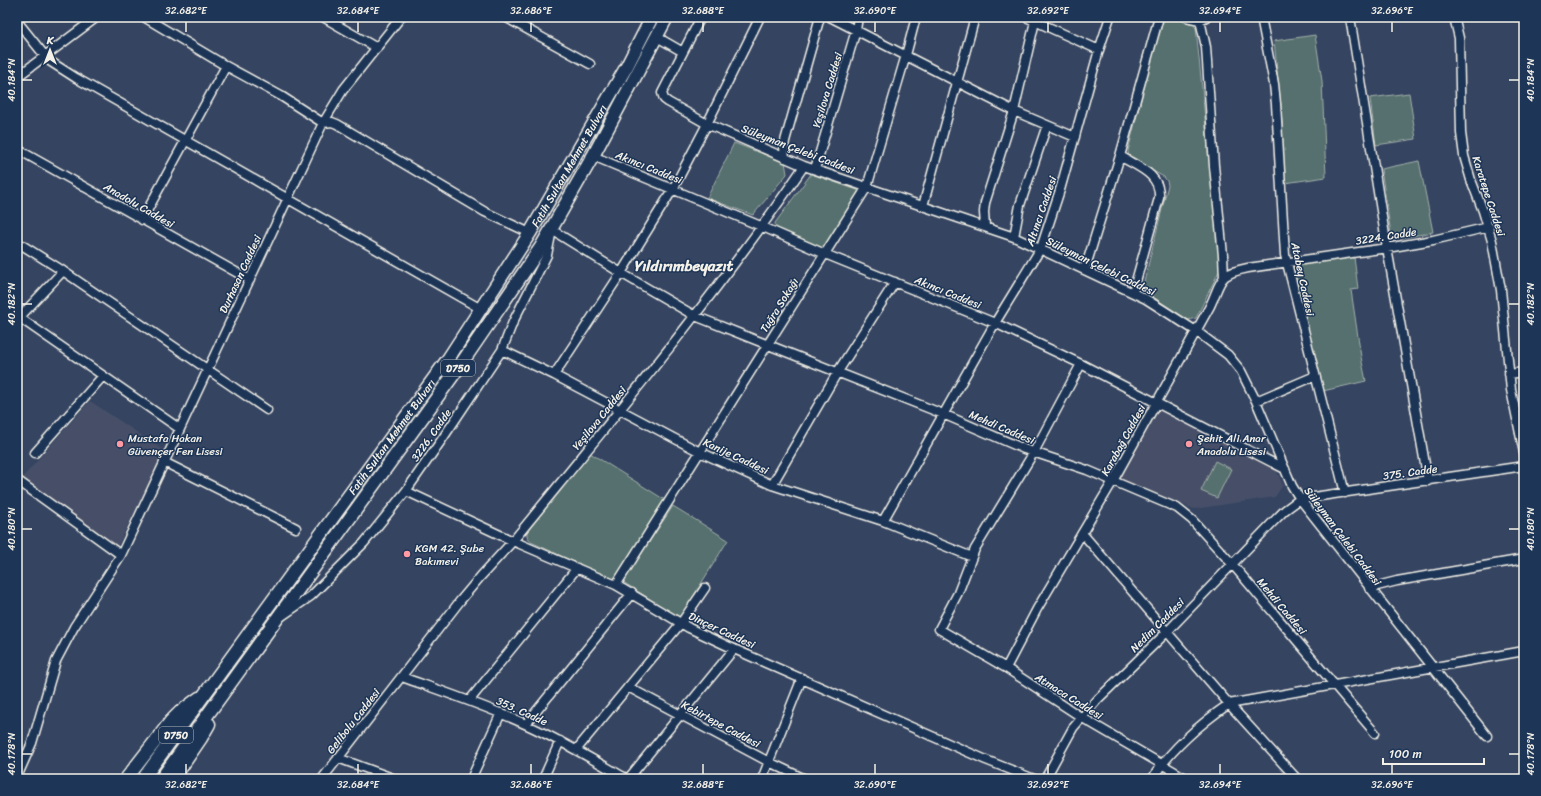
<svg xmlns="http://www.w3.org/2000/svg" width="1541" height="796" viewBox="0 0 1541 796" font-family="Sriracha,sans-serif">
	<rect width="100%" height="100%" fill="#354461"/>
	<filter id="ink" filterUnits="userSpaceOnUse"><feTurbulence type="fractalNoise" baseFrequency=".025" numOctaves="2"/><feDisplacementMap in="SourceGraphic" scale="8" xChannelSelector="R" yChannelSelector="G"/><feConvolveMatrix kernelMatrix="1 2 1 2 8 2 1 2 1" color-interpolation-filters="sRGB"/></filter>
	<g filter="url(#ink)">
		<path fill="#464f68" d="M90,401L165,451L116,549L22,478Z
			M1157,409L1275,468L1283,485L1275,497L1194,509L1117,478Z"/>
		<path fill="#55706e" stroke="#a4b0ab" d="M1164,17C1174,17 1190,20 1196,28L1220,269L1196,318L1188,320L1147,293L1143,286L1168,185L1167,181L1164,177L1129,158L1128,151L1151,60Z
			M1315,35L1322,81L1326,177L1285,183L1281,106L1274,41Z
			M1409,93L1416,139L1376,145L1370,98Z
			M734,143L785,162L787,174L753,215L707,198Z
			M1419,161L1433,232L1392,240L1381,169Z
			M811,174L860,191L823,249L776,228L775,223Z
			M1354,257L1358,289L1351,290L1361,357L1366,381L1323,391L1293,266Z
			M590,453L665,500L614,580L531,542L527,536V532Z
			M1215,461L1231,469L1217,498L1201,491Z
			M673,506L728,540L680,618L623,582Z"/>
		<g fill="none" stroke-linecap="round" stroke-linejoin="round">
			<g stroke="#f4f1e8" stroke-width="11">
				<path id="minor" d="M144,17L226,66L281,96L323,123L332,122L337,124L485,212L530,233
					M323,17L377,48
					M505,17L590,64
					M701,17L662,93L664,99L668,102L707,124L804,166L1014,237L1146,299L1196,331L1228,355L1241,371L1256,401L1292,486L1300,499L1487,736
					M830,17L1014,111L1075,137
					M1026,17L1099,50
					M1186,17L1200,20L1206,17
					M1261,17L1274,84L1276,104L1285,255L1345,493
					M1350,17L1387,248L1428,481
					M1454,17L1459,38L1461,133L1464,156L1471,180L1483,211L1492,241L1501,290L1511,390L1524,453
					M1200,20L1206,47L1214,166L1223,255L1224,277
					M17,21L45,56L51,62L76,78L481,309
					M657,37L683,52
					M17,77L97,17
					M17,149L250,280
					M593,156L763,227L825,254L995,323L1081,364L1285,469
					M1120,156C1138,167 1161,174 1159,198L1133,292
					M785,158L784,147L785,141L820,17
					M815,169L856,30L858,17
					M923,206L975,17
					M142,220L226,66
					M985,226L984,212L985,203L1014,111L1036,17
					M1014,237L1020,205L1047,125
					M17,242L63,271L267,410
					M1085,269L1120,156L1159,17
					M20,318L180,429
					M17,320L63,271
					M502,350L554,375L700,452L772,485L883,521L972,557
					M1081,364L1034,452L975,549L958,593L939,629L1006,668L1081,717L1187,779
					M1509,374L1524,372
					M554,375L621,273L673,189L707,124L760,17
					M1256,401L1315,376
					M35,453L103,376
					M164,462L296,528
					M17,480L121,555
					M772,485L837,373L895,282
					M406,491L513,541L616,585L689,628L734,649L986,760L1034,779
					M883,521L995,323L1041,248L1060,190L1099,50L1110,17
					M1082,533L1229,704L1297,779
					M616,585L867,187L906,55L916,17
					M1369,588L1397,581L1524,559
					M282,616L311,596L364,543L406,491L443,438L502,350L513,322L547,255L552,230L621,273L695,316L943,414L1024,449L1087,470L1177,508L1192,520L1233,565L1375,733
					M1006,668L1037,609L1113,481L1210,306C1222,281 1217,274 1248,268L1387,248L1433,240L1489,227
					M402,677C444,692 487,706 527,725C562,741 594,760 627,779
					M628,687L769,762L805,779
					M469,701L577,568
					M526,724L632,593
					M577,749L681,623L705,588
					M338,758L395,779
					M17,777L32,743L56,661L74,627L121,555L323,123L343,90L401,17
					M322,779L460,601L481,576L513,541C613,418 715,297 804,166
					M471,779L501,713
					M543,779L560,741
					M628,779L734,649
					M762,779L802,678
					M1045,779L1073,728L1098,699L1167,632L1273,522L1285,510L1300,499L1524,466
					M1152,779C1169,751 1201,723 1229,704L1524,651"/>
			</g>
			<g stroke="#f4f1e8" stroke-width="15">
				<g id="highway">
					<path d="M126,779L171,721L180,712L199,698"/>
					<path id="s1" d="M143,779L448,359L530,233L627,66L652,17"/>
					<path d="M161,779L459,367L541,247L593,156L667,17"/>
					<path d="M173,779L201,738L209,724"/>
				</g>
			</g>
			<use href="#minor" stroke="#1d3557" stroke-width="8"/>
			<use href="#highway" stroke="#1d3557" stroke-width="12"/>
		</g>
	</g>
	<path fill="none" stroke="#f4f1e8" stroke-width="1.5" d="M186,22V32M358,22V32M531,22V32M703,22V32M875,22V32M1048,22V32M1220,22V32M1392,22V32M22,80H32M1509,80H1519M22,304H32M1509,304H1519M22,529H32M1509,529H1519M22,754H32M1509,754H1519M186,764V774M358,764V774M531,764V774M703,764V774M875,764V774M1048,764V774M1220,764V774M1392,764V774"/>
	<g fill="#ff9aa2" stroke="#1d3557" stroke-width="1.5">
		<circle cx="120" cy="444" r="4"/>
		<circle cx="1189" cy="444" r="4"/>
		<circle cx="407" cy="554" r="4"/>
	</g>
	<g text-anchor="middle" stroke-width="3" stroke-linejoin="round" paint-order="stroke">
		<g fill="#1d3557" stroke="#b4b9bc" stroke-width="1">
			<rect x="441" y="360" width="34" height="16" rx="3"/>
			<rect x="159" y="727" width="34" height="16" rx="3"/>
		</g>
		<g font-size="10" font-weight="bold" fill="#f4f1e8">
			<text x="458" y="372">D750</text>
			<text x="176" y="739">D750</text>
		</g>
		<g font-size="11" fill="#f4f1e8" stroke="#1d3557">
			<text transform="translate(827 90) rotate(-73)" y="4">Yeşilova Caddesi</text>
			<text transform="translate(798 149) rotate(21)" y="4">Süleyman Çelebi Caddesi</text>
			<text dy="4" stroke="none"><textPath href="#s1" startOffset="747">Fatih Sultan Mehmet Bulvarı</textPath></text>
			<text transform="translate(649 167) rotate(22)" y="4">Akıncı Caddesi</text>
			<text transform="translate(1489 196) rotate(72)" y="4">Karatepe Caddesi</text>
			<text transform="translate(139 205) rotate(30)" y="4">Anadolu Caddesi</text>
			<text transform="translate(1041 211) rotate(-71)" y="4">Altıncı Caddesi</text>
			<text transform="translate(1386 236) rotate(-9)" y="4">3224. Cadde</text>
			<text transform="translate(1101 266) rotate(26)" y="4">Süleyman Çelebi Caddesi</text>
			<text transform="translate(240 274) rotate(-65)" y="4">Durhasan Caddesi</text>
			<text transform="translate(1303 279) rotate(78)" y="4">Atabey Caddesi</text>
			<text transform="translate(948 292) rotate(22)" y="4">Akıncı Caddesi</text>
			<text transform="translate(779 305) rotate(-58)" y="4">Tuğra Sokağı</text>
			<text transform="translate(599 418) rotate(-51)" y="4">Yeşilova Caddesi</text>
			<text transform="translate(1002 427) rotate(23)" y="4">Mehdi Caddesi</text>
			<text transform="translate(431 435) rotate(-55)" y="4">3226. Cadde</text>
			<text dy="4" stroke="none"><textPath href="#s1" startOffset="423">Fatih Sultan Mehmet Bulvarı</textPath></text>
			<text transform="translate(1123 440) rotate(-61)" y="4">Karabağ Caddesi</text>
			<text transform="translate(736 456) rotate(25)" y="4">Kanije Caddesi</text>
			<text transform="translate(1410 472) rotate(-8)" y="4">375. Cadde</text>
			<text transform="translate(1343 536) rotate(53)" y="4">Süleyman Çelebi Caddesi</text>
			<text transform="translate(1282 606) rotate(50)" y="4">Mehdi Caddesi</text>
			<text transform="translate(1157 625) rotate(-45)" y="4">Nedim Caddesi</text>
			<text transform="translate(722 630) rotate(25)" y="4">Dinçer Caddesi</text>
			<text transform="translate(1069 696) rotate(32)" y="4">Atmaca Caddesi</text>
			<text transform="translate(522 711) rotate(24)" y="4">353. Cadde</text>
			<text transform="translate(353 721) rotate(-52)" y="4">Gelibolu Caddesi</text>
			<text transform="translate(721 724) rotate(28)" y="4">Kebirtepe Caddesi</text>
		</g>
		<g font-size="11" fill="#f4f1e8" stroke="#1d3557" text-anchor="start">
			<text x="128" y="442">Mustafa Hakan<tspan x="128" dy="13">Güvençer Fen Lisesi</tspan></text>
			<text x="1197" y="442">Şehit Ali Anar<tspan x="1197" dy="13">Anadolu Lisesi</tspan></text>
			<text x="415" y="552">KGM 42. Şube<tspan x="415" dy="13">Bakımevi</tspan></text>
		</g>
		<g font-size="15" font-weight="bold" fill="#f4f1e8" stroke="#1d3557">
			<text x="684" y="271">Yıldırımbeyazıt</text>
		</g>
	</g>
	<rect width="1541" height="796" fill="none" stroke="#1d3557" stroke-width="44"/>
	<g transform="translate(50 50)" stroke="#1d3557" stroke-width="3" paint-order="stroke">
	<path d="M0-3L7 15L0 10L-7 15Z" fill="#f4f1e8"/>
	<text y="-6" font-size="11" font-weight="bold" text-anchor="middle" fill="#f4f1e8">K</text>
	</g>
	<path d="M1383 758v6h101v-6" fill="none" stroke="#f4f1e8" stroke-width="2"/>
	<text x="1389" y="758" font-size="12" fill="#f4f1e8" stroke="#1d3557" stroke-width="3" paint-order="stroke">100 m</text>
	<rect x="22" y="22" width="1497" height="752" fill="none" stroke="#f4f1e8" stroke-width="1.5"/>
	<g font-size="10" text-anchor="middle" fill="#f4f1e8">
		<text x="186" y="14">32.682°E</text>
		<text x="358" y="14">32.684°E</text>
		<text x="531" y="14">32.686°E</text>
		<text x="703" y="14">32.688°E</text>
		<text x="875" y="14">32.690°E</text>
		<text x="1048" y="14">32.692°E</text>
		<text x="1220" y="14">32.694°E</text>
		<text x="1392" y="14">32.696°E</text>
		<text transform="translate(11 80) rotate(-90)" y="4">40.184°N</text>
		<text transform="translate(1530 80) rotate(-90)" y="4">40.184°N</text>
		<text transform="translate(11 304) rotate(-90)" y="4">40.182°N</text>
		<text transform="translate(1530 304) rotate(-90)" y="4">40.182°N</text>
		<text transform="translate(11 529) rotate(-90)" y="4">40.180°N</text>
		<text transform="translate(1530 529) rotate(-90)" y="4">40.180°N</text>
		<text transform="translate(11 754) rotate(-90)" y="4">40.178°N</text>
		<text transform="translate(1530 754) rotate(-90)" y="4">40.178°N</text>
		<text x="186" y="788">32.682°E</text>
		<text x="358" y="788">32.684°E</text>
		<text x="531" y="788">32.686°E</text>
		<text x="703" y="788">32.688°E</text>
		<text x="875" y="788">32.690°E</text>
		<text x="1048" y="788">32.692°E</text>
		<text x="1220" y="788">32.694°E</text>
		<text x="1392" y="788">32.696°E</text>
	</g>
</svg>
